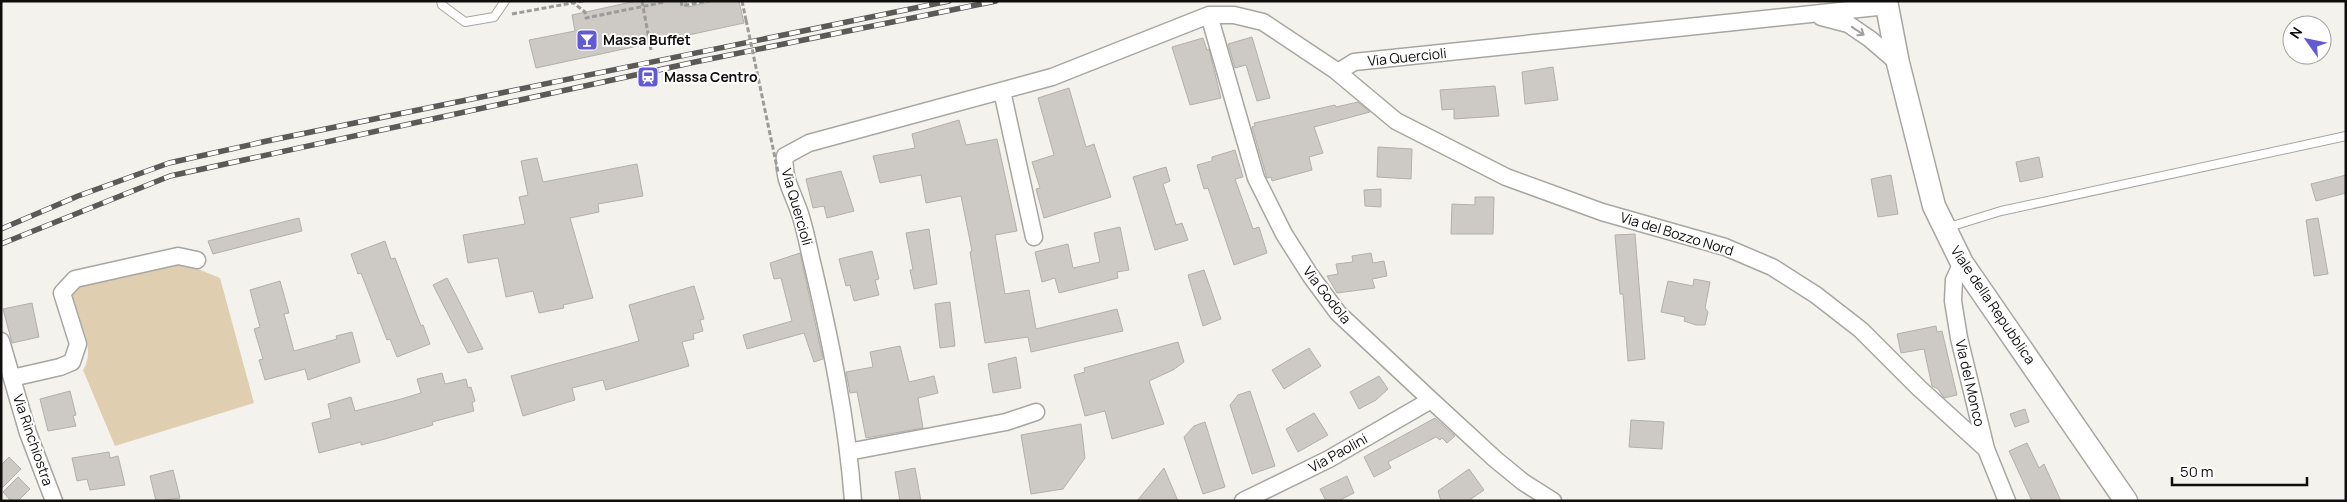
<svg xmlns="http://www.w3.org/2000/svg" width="2347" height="502" viewBox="0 0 2347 502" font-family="Manrope,sans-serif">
	<rect width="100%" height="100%" fill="#f4f2ed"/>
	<path fill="#e0ceb0" d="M183,263L220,278L254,403L115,446L83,370C97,349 79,320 69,299L73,290L79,286Z"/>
	<path fill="#cdcac6" stroke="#b2b0ac" d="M636,1H686L688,7L714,1H739L744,23L536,68L529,40L575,31L572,15Z
		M1252,37L1270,98L1257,101L1246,65L1235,68L1228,44Z
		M1203,38L1207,50L1209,49L1221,98L1190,105L1172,47Z
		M1553,67L1558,100L1525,104L1522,72Z
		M1495,86L1499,116L1454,119V109L1442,110L1440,90Z
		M1069,88L1086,147L1094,144L1111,197L1044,218L1036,189L1040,188L1032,162L1054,155L1038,98Z
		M1358,102L1370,112L1314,127L1323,153L1309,157L1312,170L1272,181L1271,177L1267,178L1252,127L1255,126L1254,123L1335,105L1336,107Z
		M959,120L966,145L997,139L1017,231L995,235L1005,294L1029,290L1036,329L1117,309L1123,331L1031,352L1028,337L985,343L970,252L972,251L961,196L926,203L921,175L880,183L873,156L915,148L912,134Z
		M1378,147L1412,149L1411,179L1377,177Z
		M1235,150L1243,177L1235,179L1253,229L1259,227L1267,253L1234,265L1208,188L1204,189L1197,165L1212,161V157Z
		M2039,157L2043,177L2020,182L2016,162Z
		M537,158L543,182L637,164L643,196L598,204L599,212L570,218L593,298L563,305L564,308L539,313L533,291L506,297L498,258L468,263L463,235L525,224L519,197L528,195L521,161Z
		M1166,167L1170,181L1163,184L1176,225L1182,223L1188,240L1155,250L1133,177Z
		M841,171L854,211L827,218L824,206L813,208L806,179Z
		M1891,175L1898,214L1878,217L1871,179Z
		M2346,175V193L2316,201L2311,184Z
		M1381,189V207L1365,206L1364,190Z
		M1475,197H1494L1493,234H1451L1452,204L1475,205Z
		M299,218L302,231L213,254L208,241Z
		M2318,218L2328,274L2314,276L2306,220Z
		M1120,227L1129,270L1117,272L1118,278L1059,293L1055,278L1042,282L1035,252L1068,244L1073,268L1100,262L1094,233Z
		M929,229L937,284L914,289L910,270H913L906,233Z
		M1635,234L1645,359L1628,361L1623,294H1620L1615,235Z
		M385,241L391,259L395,258L421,326L423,325L430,344L397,357L390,339L387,340L361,273L358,274L351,254Z
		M872,251L879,279L875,280L879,295L854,301L850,285L846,286L839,259Z
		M800,253L823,359L814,362L804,333L747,349L743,335L792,321L781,278L774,279L770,263Z
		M1371,253L1373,263L1384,261L1387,276L1372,279L1375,288L1337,293L1327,276L1338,274L1336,264L1353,262L1352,256Z
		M1204,270L1221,319L1203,326L1188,275Z
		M447,278L460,303L483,349L468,353L433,285Z
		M1694,279L1710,282L1705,308L1708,312L1705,325H1696L1684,321L1685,317L1661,312L1668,281L1693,286Z
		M280,281L289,313L284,314L294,351L337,339L336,336L352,332L360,362L308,380L305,369L265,380L259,360L263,359L254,329L260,327L250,290Z
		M694,286L704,319L700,320L703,331L693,334L694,339L682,342L689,366L606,390L603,380L572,388L575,400L523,416L511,376L639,341L629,305Z
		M950,302L955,346L940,348L935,304Z
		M32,303L39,337L12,343L3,309Z
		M1936,326L1937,332L1942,331L1957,395L1944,398L1938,389L1932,386L1924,349L1901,353L1897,334Z
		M1178,342L1184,362L1173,370L1149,381L1164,424L1112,439L1105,411L1085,416L1074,375L1085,372L1084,368Z
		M900,346L909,382L934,376L938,393L918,398L923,428L866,438L857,392L850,393L846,372L873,367L870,352Z
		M1309,348L1321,366L1284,389L1272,370Z
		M1016,357L1021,388L993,393L988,364Z
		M442,373L445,384L466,379L468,388L471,387L475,401L472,403L474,411L432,422L433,425L385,439L361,445V442L319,453L312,423L331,418L328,404L351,397L355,411L401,399L421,393L417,379Z
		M1379,376L1388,389L1376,400L1359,409L1350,392Z
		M70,391L76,415L73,416L76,426L48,431L40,399Z
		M1250,391L1275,466L1252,474L1230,405L1238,395Z
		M2025,409L2029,422L2015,427L2010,414Z
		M1314,413L1328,435L1298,452L1286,429Z
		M1435,418L1455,436L1447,443L1442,438L1440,440L1436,437L1388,462L1391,468L1374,477L1364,457Z
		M1631,420L1664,422L1662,449L1629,447Z
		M1205,422L1225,487L1203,494L1184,437L1194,426Z
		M1081,424L1085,458L1063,489L1031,494L1021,435Z
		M2027,443L2039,468L2044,464L2061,501H2032L2009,451Z
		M109,452L110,458L118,456L125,485L90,490L87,479L77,481L72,458Z
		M9,457L21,469L1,489V465Z
		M915,468L921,501H900L895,472Z
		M1164,468L1178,501H1137Z
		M1469,469L1484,490L1468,501H1441L1438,491Z
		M173,470L180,498L156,501L150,476Z
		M1347,476L1354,493L1338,501H1326L1320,489Z
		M18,477L30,489L18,501H11L3,492Z"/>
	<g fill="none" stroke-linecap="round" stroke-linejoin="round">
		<g stroke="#a8a6a2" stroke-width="10">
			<path id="lane" d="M441,1L442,5L465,22L494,17L505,1
				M1946,228L2001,211L2346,136"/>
		</g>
		<g stroke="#a8a6a2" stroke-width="19">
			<path id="street" d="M1209,15L1256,178L1284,234L1310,275L1338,313L1431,400L1495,459L1523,482L1553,501
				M1821,17L1848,24L1870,39L1898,63
				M1335,70L1396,121L1506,177L1602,212L1725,247L1772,267L1816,295L1861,330L1919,388L1986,449
				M1002,91L1034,237
				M1962,263L1954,280L1953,301L1959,338L1986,449L2007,501
				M1,341L28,433L54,501
				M12,378L60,367L72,362L78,344L62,293L75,279L178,256L197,260
				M848,452L1006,422L1036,412
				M853,501C847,419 830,338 811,258C808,244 805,230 801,217C795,196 782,179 785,156L809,143L1052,77L1209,15H1234L1263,22L1338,72L1354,62L1887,6
				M1243,501L1329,459L1431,400"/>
		</g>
		<g stroke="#a8a6a2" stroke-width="25">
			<path id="secondary" d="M1886,1L1898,63L1934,206L1962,263L2126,501"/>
		</g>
		<path stroke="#9c9b97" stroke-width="3" stroke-dasharray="5 2.5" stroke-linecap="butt" d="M571,1L585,12L586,18L665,2
			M642,1L651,50
			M681,1L682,6L706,1
			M742,1L746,20
			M512,14L583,1"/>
		<use href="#lane" stroke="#fff" stroke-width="8"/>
		<use href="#street" stroke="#fff" stroke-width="16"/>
		<use href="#secondary" stroke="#fff" stroke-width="22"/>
		<g stroke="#5c5a58" stroke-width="5.5">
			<path id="rail" d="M1,229L78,196L169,163L267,141L949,1
				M1,244L170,176L695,62L996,1"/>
		</g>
		<use href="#rail" stroke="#fff" stroke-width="4" stroke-dasharray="11" stroke-linecap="butt"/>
		<path stroke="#9c9b97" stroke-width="3" stroke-dasharray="5 2.5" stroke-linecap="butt" d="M746,20L778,172"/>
	</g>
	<defs><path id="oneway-shaft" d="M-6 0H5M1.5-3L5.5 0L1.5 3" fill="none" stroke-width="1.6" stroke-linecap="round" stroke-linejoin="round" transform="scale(1.25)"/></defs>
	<use stroke="#9f9f9e" href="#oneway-shaft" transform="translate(1858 31) rotate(34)"/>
	<defs>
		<g id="bar-square" transform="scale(1.125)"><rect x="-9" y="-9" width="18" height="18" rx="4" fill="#625ad3" stroke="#fff"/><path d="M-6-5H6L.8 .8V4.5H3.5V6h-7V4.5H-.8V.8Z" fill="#fff"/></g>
		<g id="station-square" transform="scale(1.125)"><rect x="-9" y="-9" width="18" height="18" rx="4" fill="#625ad3" stroke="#fff"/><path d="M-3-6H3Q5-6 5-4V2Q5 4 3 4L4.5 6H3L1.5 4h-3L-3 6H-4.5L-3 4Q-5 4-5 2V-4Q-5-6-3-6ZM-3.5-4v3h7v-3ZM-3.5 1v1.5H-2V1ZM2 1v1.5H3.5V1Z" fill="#fff"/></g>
	</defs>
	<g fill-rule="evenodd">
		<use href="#bar-square" x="587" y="40"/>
		<use href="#station-square" x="648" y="77"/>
	</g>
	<g text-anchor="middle" stroke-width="4" stroke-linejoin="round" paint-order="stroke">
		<g font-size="14" font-weight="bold" fill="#0f0e0d" stroke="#fff" text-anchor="start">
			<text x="603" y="45">Massa Buffet</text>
			<text x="664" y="82">Massa Centro</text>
		</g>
		<g font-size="14" fill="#0f0e0d" stroke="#fff">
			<text transform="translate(1407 57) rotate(-6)" y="5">Via Quercioli</text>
			<text transform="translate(797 207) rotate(74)" y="5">Via Quercioli</text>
			<text transform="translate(1677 234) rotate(17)" y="5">Via del Bozzo Nord</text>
			<text transform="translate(1327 295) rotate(52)" y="5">Via Godola</text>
			<text transform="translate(1993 305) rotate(56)" y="5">Viale della Repubblica</text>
			<text transform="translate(1970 383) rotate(77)" y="5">Via del Monco</text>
			<text transform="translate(33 440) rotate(71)" y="5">Via Rinchiostra</text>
			<text transform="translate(1338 453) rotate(-29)" y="5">Via Paolini</text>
		</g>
	</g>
	<rect width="2347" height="502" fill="none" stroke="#0f0e0d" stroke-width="5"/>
	<g transform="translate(2307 40) rotate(303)"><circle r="24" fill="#ffffff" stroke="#9f9f9e"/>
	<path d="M0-4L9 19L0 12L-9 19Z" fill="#625ad3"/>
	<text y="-8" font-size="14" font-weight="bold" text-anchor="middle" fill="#0f0e0d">N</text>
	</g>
	<path d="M2172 477v8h135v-8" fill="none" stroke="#0f0e0d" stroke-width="2.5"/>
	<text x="2180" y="477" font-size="15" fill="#0f0e0d" stroke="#ffffff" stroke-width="4" paint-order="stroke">50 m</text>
</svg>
